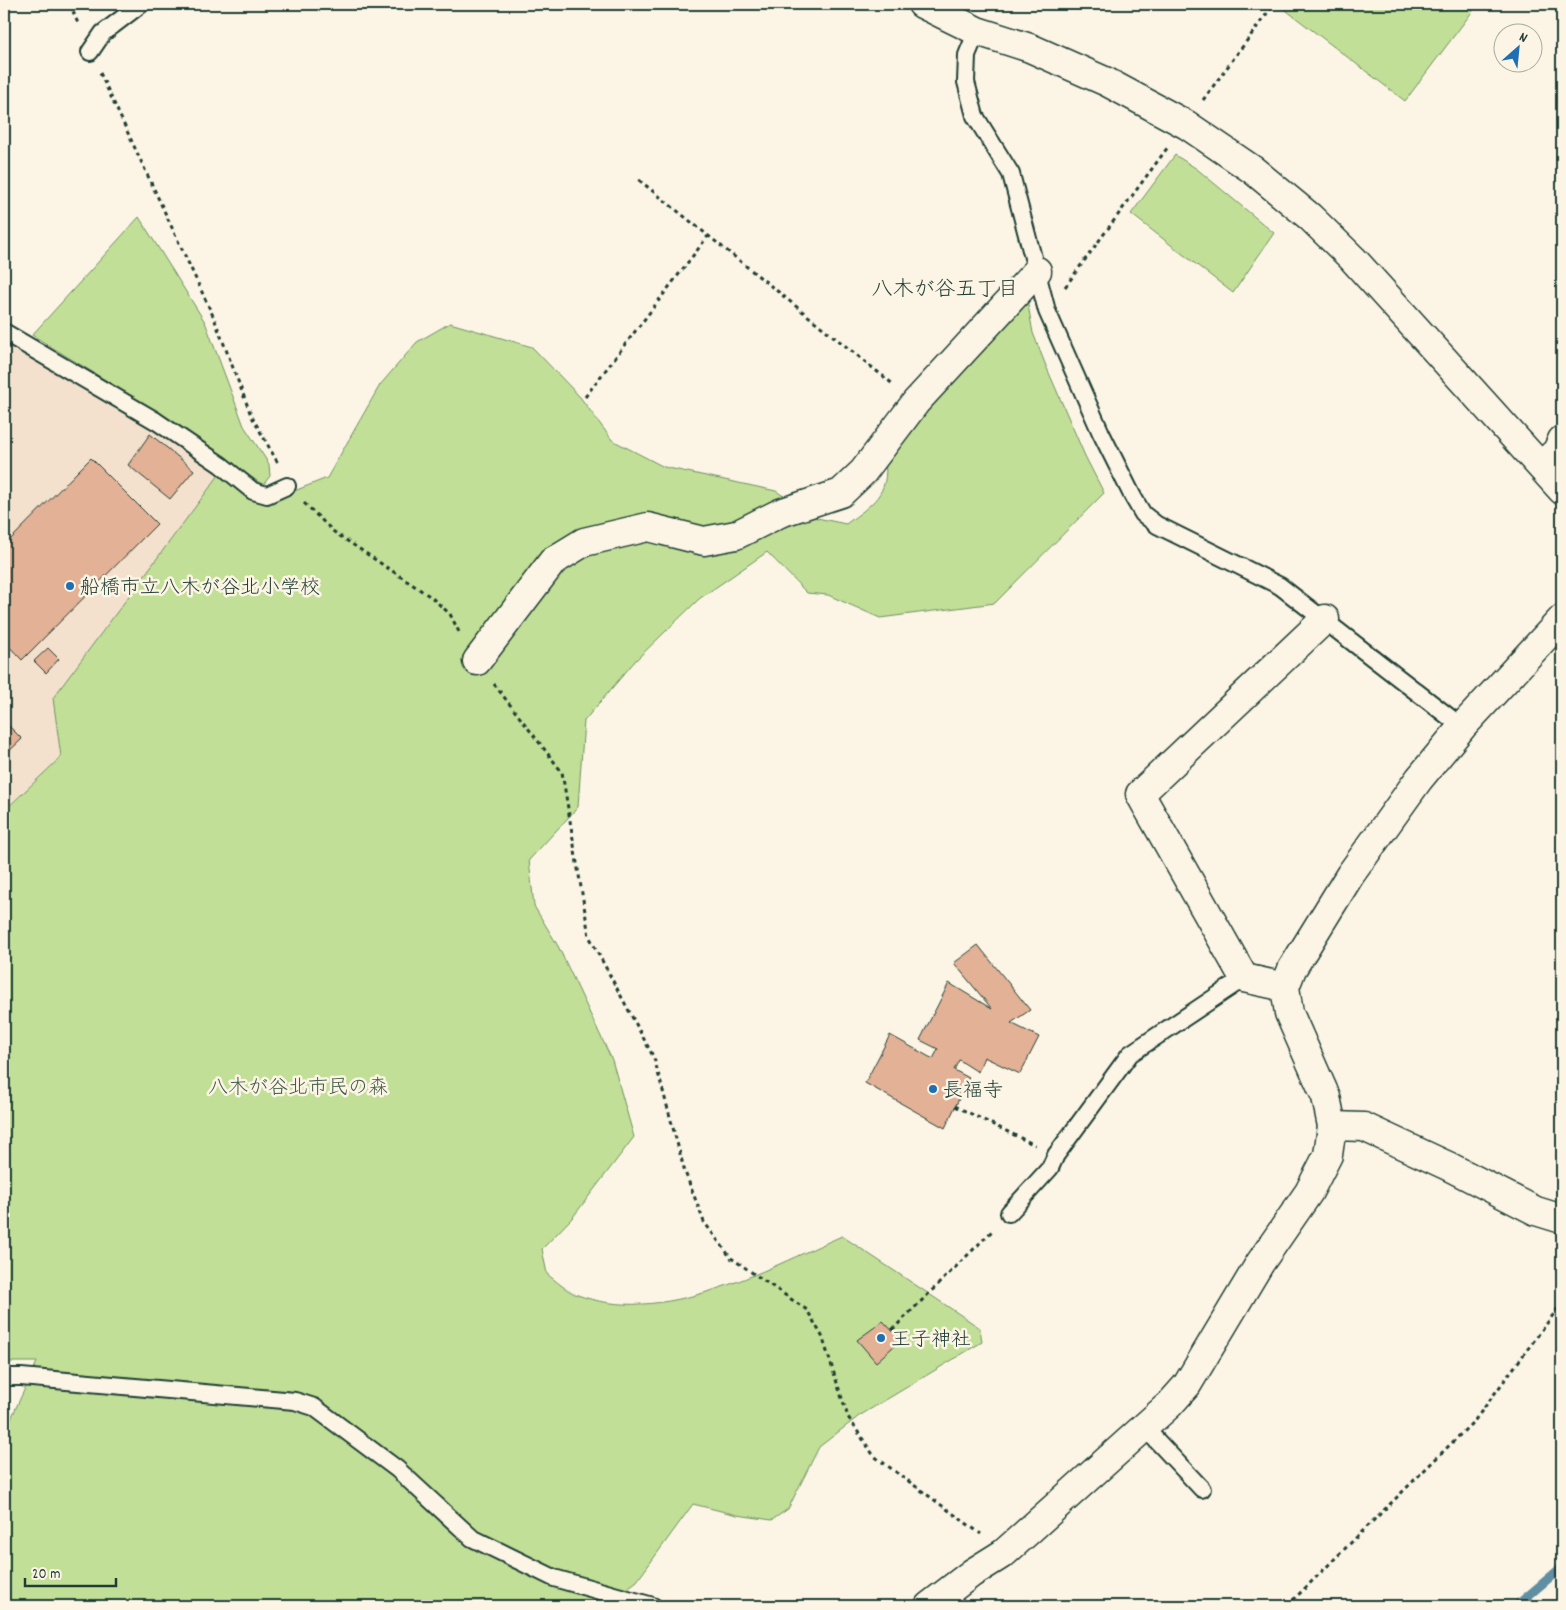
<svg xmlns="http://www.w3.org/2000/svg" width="1566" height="1610" viewBox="0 0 1566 1610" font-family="Dekko,'Klee One',sans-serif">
	<rect width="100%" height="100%" fill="#fcf5e5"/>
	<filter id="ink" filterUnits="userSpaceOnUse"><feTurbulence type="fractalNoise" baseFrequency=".02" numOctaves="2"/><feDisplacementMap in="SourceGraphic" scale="10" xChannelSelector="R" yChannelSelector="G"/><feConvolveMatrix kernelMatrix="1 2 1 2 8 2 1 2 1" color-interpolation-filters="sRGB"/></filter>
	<g filter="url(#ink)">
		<path fill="#f4e1cd" d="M4,342L154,429L219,475L53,698L61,757L4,811Z"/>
		<path fill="#c2df97" stroke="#708e66" d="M1286,4H1478L1405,101L1283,8Z
			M1175,155L1197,169L1274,233L1233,293L1131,214Z
			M139,217L205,322L244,426L269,464L270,476L263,485L159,413L32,335Z
			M1027,299L1033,333L1046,366L1085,456L1104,493L995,603L880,618L828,595L807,593L767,552L699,599L635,661L584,721L578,807L529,860L534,906L558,946L612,1060L634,1137L573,1217L542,1249L547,1274C556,1281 566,1290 575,1294C662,1328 763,1270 842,1236L980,1328L982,1342L859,1416L819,1447L788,1509L772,1520L737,1515L693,1504L637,1581L604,1606H18L4,1598V1434L37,1362H4V811L61,757L53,698L219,475L251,499L264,503L327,478L380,385L417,342L450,323L532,347L580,397L612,440L664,467L776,491L817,518L846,524C872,504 890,495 885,459L919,417Z"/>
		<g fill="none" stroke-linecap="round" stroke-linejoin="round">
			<path stroke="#618ea2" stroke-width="9" d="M1516,1606L1562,1567"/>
		</g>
		<path fill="#e3b195" stroke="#1f3d34" d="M150,434L194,470L170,499L128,465Z
			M91,458L157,524L22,660L4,641V546Z
			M48,648L59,659L46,673L34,661Z
			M4,721L22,739L4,756Z
			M978,945L1030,1010L1011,1023L1039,1037L1020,1074L984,1057L978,1072L959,1060L954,1070L969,1078L945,1128L865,1083L890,1035L933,1059L938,1049L920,1040L949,983L992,1009L954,963Z
			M883,1321L901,1340L876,1362L857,1340Z"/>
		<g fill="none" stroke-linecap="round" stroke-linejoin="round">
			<g stroke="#1f3d34" stroke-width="20">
				<path id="service" d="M977,31L967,55L966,82L975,116L1011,174L1047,311L1101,433L1133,497L1143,514L1157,525L1280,586L1462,727
					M90,52L103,33L141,4
					M4,332L156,421L221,465L253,491L267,495L287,486
					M1009,1213L1050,1168L1056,1155L1130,1054L1244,978
					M4,1377H21L295,1401L314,1407L397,1469L472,1538L554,1578L653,1606
					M1144,1427L1202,1489"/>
			</g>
			<g stroke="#1f3d34" stroke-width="31">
				<path id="minor" d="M1541,466L1557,451L1562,440
					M477,661L553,561L584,542L648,527L704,541L736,535L780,513L841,493L863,472L916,402L1037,271
					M1285,987L1244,978L1140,794L1325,619
					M1332,1126L1364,1127L1448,1166L1536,1211L1562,1219"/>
			</g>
			<g stroke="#1f3d34" stroke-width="31">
				<path id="tertiary" d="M922,4L977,31L1030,48L1107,82L1187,125L1253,170L1310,217L1353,259L1562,490
					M929,1606L972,1573L1004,1553L1170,1404L1187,1385L1260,1263L1309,1192L1328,1155L1332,1126L1326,1097L1289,1013L1285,987L1292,969L1350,875L1419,779L1462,727L1562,619"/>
			</g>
			<path stroke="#1f3d34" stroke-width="3" stroke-dasharray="4 4" stroke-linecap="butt" d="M70,4L79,26
				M100,73L214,318L251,415L279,465
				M1203,100L1274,4
				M639,180L894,385
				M1065,287L1168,147
				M585,397L708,236
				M304,503L334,532L431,597L450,614L460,634
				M494,684L562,772L589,936L654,1058L685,1172L704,1222L731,1258L807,1310L822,1336L848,1417L874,1456L981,1534
				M955,1106L1035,1145
				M892,1330L993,1230
				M1287,1606L1475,1420L1562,1303"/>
			<use href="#service" stroke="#fcf5e5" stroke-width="16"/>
			<use href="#minor" stroke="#fcf5e5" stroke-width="28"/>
			<use href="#tertiary" stroke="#fcf5e5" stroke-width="28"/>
		</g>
	</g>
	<g fill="#1f6fb2" stroke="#fcf5e5" stroke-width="2">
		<circle cx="70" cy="586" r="5"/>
		<circle cx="933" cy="1089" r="5"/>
		<circle cx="881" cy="1338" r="5"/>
	</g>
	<g text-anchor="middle" stroke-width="5" stroke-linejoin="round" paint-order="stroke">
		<g font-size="20" fill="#1f3d34" stroke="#fcf5e5" text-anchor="start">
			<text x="80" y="593">船橋市立八木が谷北小学校</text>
			<text x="943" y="1096">長福寺</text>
			<text x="891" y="1345">王子神社</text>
		</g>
		<g font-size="20" fill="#405d48" stroke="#fcf5e5">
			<text x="298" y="1093">八木が谷北市民の森</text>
		</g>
		<g font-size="21" fill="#1f3d34" stroke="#fcf5e5">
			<text x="945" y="295">八木が谷五丁目</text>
		</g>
	</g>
	<rect width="1566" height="1610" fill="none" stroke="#fcf5e5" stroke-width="20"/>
	<rect x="10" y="10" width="1546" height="1590" fill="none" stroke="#1f3d34" stroke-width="2" filter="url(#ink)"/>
	<g transform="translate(1518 48) rotate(27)"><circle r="24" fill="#fcf5e5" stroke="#a4ab9e"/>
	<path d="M0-4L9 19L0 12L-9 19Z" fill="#1f6fb2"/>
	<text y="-8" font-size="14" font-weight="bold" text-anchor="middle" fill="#1f3d34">N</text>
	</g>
	<path d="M25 1578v8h91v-8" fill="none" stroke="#1f3d34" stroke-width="2.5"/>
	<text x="32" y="1578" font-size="15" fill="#1f3d34" stroke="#fcf5e5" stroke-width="4" paint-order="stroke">20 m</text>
</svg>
